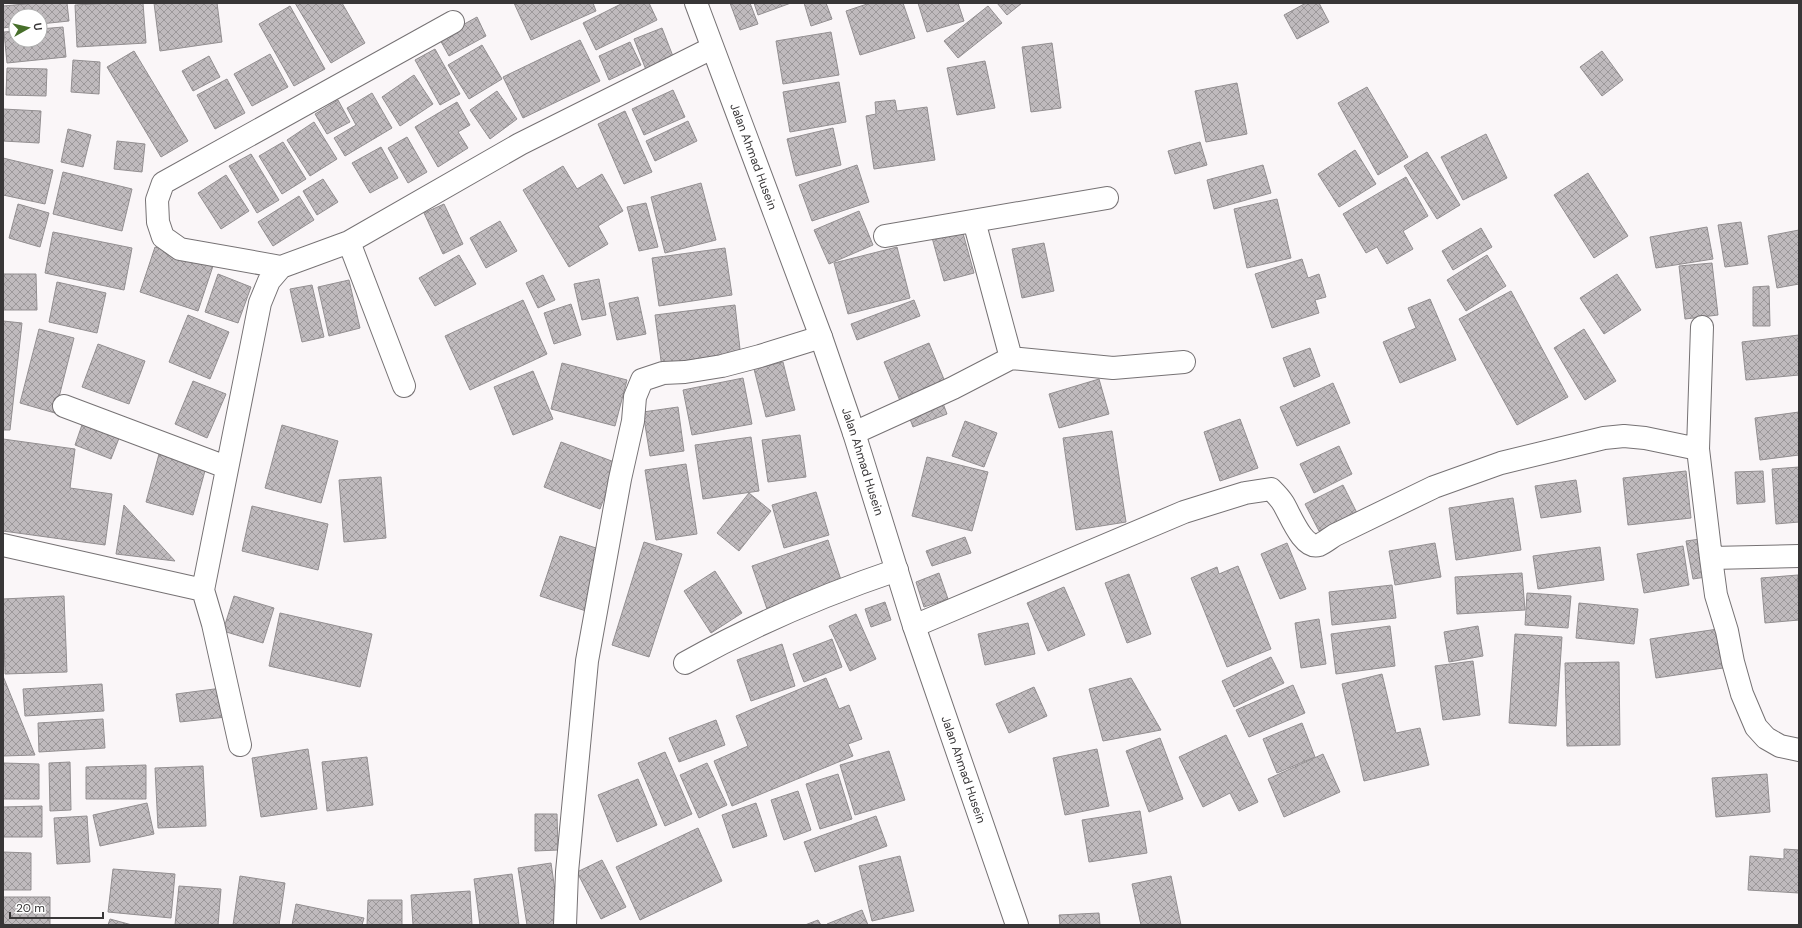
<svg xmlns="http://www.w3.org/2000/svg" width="1802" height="928" viewBox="0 0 1802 928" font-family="'DM Sans',sans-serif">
	<defs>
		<pattern id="building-cross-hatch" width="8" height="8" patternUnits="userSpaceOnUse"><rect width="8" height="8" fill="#bfbabd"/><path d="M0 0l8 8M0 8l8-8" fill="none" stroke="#9c989a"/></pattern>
	</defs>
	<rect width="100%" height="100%" fill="#faf6f8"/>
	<path fill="url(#building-cross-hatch)" stroke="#938f91" d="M37,3H67L69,21L40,24V16H16V26L3,28V6Z
		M112,3H143L146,43L77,47L75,5Z
		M154,3H217L222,42L160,51Z
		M295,3H342L365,43L331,63Z
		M514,3H593L596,11L531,40Z
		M623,3H649L657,20L596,50L583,23Z
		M730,3H750L758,24L740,30Z
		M754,3H791L758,15Z
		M804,3H826L832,19L811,26Z
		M870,3H903L915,38L860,55L846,11Z
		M918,3H958L964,21L927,32Z
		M997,3H1022L1007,15Z
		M1306,3H1319L1329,22L1297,39L1284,15Z
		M290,6L325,69L294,86L259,24Z
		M988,6L1002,23L958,58L944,41Z
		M477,17L486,36L449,56L439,38Z
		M63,27L66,57L7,63L4,32L16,31V40H40V29Z
		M662,28L676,64L648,75L634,39Z
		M831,32L839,75L783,84L776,41Z
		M580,40L600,81L523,118L503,77Z
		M630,42L641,65L609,80L599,56Z
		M1052,43L1061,108L1031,112L1022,47Z
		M482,45L502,79L469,99L448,65Z
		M435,49L460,94L440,105L415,60Z
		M134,51L188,141L161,157L107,67Z
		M1602,51L1623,80L1602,96L1580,67Z
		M270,54L288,87L252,106L234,74Z
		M209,56L220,77L193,91L182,71Z
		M73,60L100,62L99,94L71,92Z
		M985,61L995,108L957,115L947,68Z
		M7,68L47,69L46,96L6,95Z
		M414,75L433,104L400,126L382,97Z
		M227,79L245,113L215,129L197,95Z
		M839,82L846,122L790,132L783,92Z
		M1237,83L1247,134L1206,142L1195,91Z
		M1367,87L1408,157L1378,175L1338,103Z
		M673,90L685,117L644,135L632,109Z
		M497,91L517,119L490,139L470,110Z
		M372,93L392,128L345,156L334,138L356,125L347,108Z
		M338,100L350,122L327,134L315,114Z
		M895,100L897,111L927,107L935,160L874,169L866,116L876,114L875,102Z
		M457,102L470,125L458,132L468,148L438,167L415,127Z
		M3,109L41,111L39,143L3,141Z
		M625,111L652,172L624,184L598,124Z
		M688,121L697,141L655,161L646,141Z
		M314,122L337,159L310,176L287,140Z
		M833,128L841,165L796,176L787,139Z
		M68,129L91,135L83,167L61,162Z
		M1486,134L1507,178L1463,200L1441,157Z
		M407,137L427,172L408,183L388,148Z
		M117,141L145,144L142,172L114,169Z
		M283,142L306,179L282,194L259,156Z
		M1200,142L1207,165L1175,174L1168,151Z
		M381,147L398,178L370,193L352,163Z
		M1355,150L1376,184L1339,207L1318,174Z
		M1427,152L1460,205L1437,219L1404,166Z
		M251,154L279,200L257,213L229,166Z
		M3,158L53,170L45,204L3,195Z
		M857,165L869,202L812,221L799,185Z
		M1263,165L1271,193L1214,209L1207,180Z
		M563,166L577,189L602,174L623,211L598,226L608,244L569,267L523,190Z
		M63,172L132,189L122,231L53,214Z
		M1588,173L1628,236L1594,258L1554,195Z
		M226,175L249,211L221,229L198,193Z
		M1406,177L1428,216L1403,231L1413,249L1387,264L1377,247L1366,253L1343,214Z
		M323,179L338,202L317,215L303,191Z
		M701,183L716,240L665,253L651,197Z
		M299,196L314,220L273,246L258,222Z
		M1277,199L1291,258L1247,268L1234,209Z
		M646,203L658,247L639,251L627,207Z
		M18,204L49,213L40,247L9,238Z
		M444,204L463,244L443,254L424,213Z
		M859,211L873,245L829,264L814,230Z
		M500,221L517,251L486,268L470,238Z
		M1741,222L1748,264L1725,267L1718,225Z
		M961,226L974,273L944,281L931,234Z
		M1707,227L1713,259L1656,268L1650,237Z
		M1481,228L1492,247L1453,270L1442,251Z
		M1799,230V284L1777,288L1768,236Z
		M53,232L132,248L124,290L45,273Z
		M1044,243L1054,291L1022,298L1012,249Z
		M155,247L213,266L198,311L140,292Z
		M897,247L910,298L848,314L834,263Z
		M725,248L732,295L659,306L652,258Z
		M459,255L476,284L435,306L419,278Z
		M1487,255L1506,286L1466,311L1447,280Z
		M1302,259L1308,278L1319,274L1326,297L1315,300L1319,313L1272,328L1255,274Z
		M1712,263L1718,315L1685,319L1679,266Z
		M3,274H36L37,310H3Z
		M218,274L251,287L238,323L205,312Z
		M1617,274L1641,310L1604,334L1580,298Z
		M543,275L555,300L538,308L526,283Z
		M599,279L606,315L582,320L574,284Z
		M349,280L360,328L329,336L318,287Z
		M57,282L106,293L97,333L49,322Z
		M312,285L324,337L302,342L290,289Z
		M1769,286L1770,326H1753V287Z
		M1511,291L1568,397L1517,425L1459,319Z
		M638,297L646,334L617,340L609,303Z
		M1430,299L1456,360L1400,383L1383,342L1416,328L1408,308Z
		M523,300L547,354L470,390L445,336Z
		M914,300L920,316L857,340L851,324Z
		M571,304L581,335L554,344L544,313Z
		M735,305L741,358L662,368L655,315Z
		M188,315L229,332L210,379L169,362Z
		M3,321L22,323L10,430H3Z
		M39,329L74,338L55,413L20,403Z
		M1584,329L1616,381L1585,400L1554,348Z
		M1799,335V375L1746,380L1742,342Z
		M929,343L948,389L903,408L884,362Z
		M98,344L145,361L129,404L82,387Z
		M1310,348L1320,376L1294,387L1283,358Z
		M783,362L795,410L766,417L754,369Z
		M562,363L627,380L615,426L551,409Z
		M533,371L553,419L513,435L494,387Z
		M743,378L752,424L692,435L683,390Z
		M1099,379L1109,414L1059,428L1049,394Z
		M193,381L226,394L207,438L175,424Z
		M1333,383L1350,423L1297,446L1280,407Z
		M941,398L947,414L913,427L907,411Z
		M678,407L684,451L650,456L643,412Z
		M1799,412V455L1760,460L1755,418Z
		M84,419L121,433L111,459L75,445Z
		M1240,419L1258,468L1220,481L1204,432Z
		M965,421L997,433L984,467L952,456Z
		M282,425L338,441L321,503L265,488Z
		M1112,431L1126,522L1076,530L1063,438Z
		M800,435L806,477L768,482L762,440Z
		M751,437L759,491L703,499L695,445Z
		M3,439L75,449L70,488L112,494L105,545L3,531Z
		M561,442L617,463L600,509L544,487Z
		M1339,446L1352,474L1314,493L1300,464Z
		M159,454L206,467L193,515L146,502Z
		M927,457L988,472L972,531L912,516Z
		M686,464L697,534L656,540L645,470Z
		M1799,467V522L1776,524L1772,469Z
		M1686,471L1691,518L1628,525L1623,478Z
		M1763,471L1765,502L1737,504L1735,472Z
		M381,477L386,538L344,542L339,480Z
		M1576,480L1581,512L1541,518L1535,486Z
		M1343,485L1357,513L1319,531L1305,504Z
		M816,492L829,535L784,548L772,505Z
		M749,493L771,511L739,551L717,533Z
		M1513,498L1521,550L1456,560L1449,508Z
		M124,505L175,561L116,554Z
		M252,506L328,524L318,570L242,551Z
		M560,536L605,551L586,611L540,596Z
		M965,537L971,553L932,566L926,551Z
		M1700,539L1706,577L1693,579L1686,541Z
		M828,540L842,583L767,609L752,566Z
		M644,542L682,554L649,657L612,645Z
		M1287,543L1306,589L1280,599L1261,554Z
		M1435,543L1441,577L1395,585L1389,551Z
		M1683,546L1689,585L1644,593L1637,554Z
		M1600,547L1604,580L1538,589L1533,556Z
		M1238,566L1271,649L1227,667L1191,578L1217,567L1219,574Z
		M715,571L742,613L711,633L684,591Z
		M939,573L948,599L924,607L916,582Z
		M1522,573L1525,610L1457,614L1455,577Z
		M1129,574L1151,634L1127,643L1105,583Z
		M1798,575L1799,620L1765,623L1761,578Z
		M1392,585L1396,618L1332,625L1329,592Z
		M1064,587L1085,635L1048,651L1027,603Z
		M1527,593L1571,596L1568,628L1525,625Z
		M64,596L67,672L5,674L3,599Z
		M234,596L274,608L263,643L223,631Z
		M885,602L891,620L871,627L865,609Z
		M1579,603L1638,609L1634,644L1576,638Z
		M280,613L372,634L360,687L269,666Z
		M856,614L876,659L850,671L829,626Z
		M1319,619L1326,664L1301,668L1295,623Z
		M1028,623L1035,654L985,665L978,634Z
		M1390,626L1395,666L1336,674L1331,634Z
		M1478,626L1483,656L1449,662L1444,632Z
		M1718,629L1723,668L1656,678L1650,639Z
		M1515,634L1562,637L1556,726L1509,723Z
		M832,639L842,667L804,682L793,654Z
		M782,644L795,686L751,701L737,660Z
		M1271,657L1284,683L1234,707L1222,681Z
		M1473,661L1480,715L1443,720L1435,666Z
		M1619,662L1620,745L1567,746L1565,663Z
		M1382,674L1396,733L1420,728L1429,765L1364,781L1342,684Z
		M3,676L35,755L3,756Z
		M826,678L839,709L849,705L862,739L848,744L853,756L732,806L714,761L748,746L736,716Z
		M1131,678L1161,730L1103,741L1089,689Z
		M102,684L104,711L25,716L23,689Z
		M1293,685L1305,713L1249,737L1236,710Z
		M1034,687L1047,716L1009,733L996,704Z
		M222,688L226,717L180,722L176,694Z
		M103,719L105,748L39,752L38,723Z
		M716,720L725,745L679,762L669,738Z
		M1302,723L1315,757L1277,773L1263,739Z
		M1226,735L1258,802L1239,811L1230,793L1203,807L1179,757Z
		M1160,738L1183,799L1149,812L1126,751Z
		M308,749L317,809L261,817L252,758Z
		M1097,749L1109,806L1065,815L1053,758Z
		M889,751L905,800L855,815L840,765Z
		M665,752L692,814L665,826L638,763Z
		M1323,754L1340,792L1284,817L1268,779Z
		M367,757L373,805L327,811L322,762Z
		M70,762L71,810L50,811L49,763Z
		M3,763L39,764V799H3Z
		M707,763L727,805L699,818L680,775Z
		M146,765V799H86V767Z
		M203,766L206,826L158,828L155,768Z
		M838,774L852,819L820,829L806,784Z
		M1767,774L1770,812L1716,817L1712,778Z
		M638,779L657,825L617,842L598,795Z
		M798,791L811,830L784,840L771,800Z
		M147,803L154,834L100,846L93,815Z
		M756,803L767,836L733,848L722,815Z
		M42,806V837H3V807Z
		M1140,811L1147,853L1089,862L1082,820Z
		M535,814H557L558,850L535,851Z
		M87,816L90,862L57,864L54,818Z
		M876,816L887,846L815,872L804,842Z
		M698,828L722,881L640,920L616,867Z
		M1784,849L1799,850V893L1748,890L1750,856L1784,859Z
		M3,852L31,853V890H3Z
		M900,856L914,911L872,921L859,866Z
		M602,860L626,907L601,919L577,872Z
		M551,863L560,925H527L518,868Z
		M113,869L175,874L171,918L108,912Z
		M512,874L519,925H480L474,879Z
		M240,876L285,883L279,925H233Z
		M1171,876L1181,925H1141L1132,884Z
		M179,886L221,889L218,925H175Z
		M470,891L472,925H413L411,895Z
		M3,897H50V925H3Z
		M368,900H402V925H367Z
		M296,904L364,918L362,925H292Z
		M862,910L868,925H827V924Z
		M1099,913L1100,925H1060L1059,915Z
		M110,919L132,925H108Z
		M818,920L821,925H805Z"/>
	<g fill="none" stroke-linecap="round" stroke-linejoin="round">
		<g stroke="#767274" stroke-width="24">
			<path id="minor" d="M974,221L1011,358
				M885,236L1107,198
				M349,242L404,386
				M281,267L180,249L163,237L158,222L157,200L163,183L453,22
				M1702,327L1698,449L1711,558L1799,556
				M64,406L226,467
				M854,433L953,388L1011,358L1113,368L1184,362
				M3,545L203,590L260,303L269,281L281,267L349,242L520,144L712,48
				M1711,558L1716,595L1727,631L1733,662L1742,694L1756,727L1766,738L1780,746L1799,750
				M203,590L213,624L240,745
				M914,626L1184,512L1245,493L1271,489C1276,494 1280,498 1283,503C1290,514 1303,550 1319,545C1324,543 1330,538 1335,535L1434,487L1501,463L1604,438L1624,436L1645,438L1698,449
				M685,663C753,625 823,595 897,570
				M565,925L567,872L587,661L620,479L633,421L635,397L642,380L663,373L685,372L722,366L760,356L821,337"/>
		</g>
		<g stroke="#767274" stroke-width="24">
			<g id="major">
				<path id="s1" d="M696,3L821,337L854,433L914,626L1017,925"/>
			</g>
		</g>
		<use href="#minor" stroke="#fff" stroke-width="22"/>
		<use href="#major" stroke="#fff" stroke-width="22"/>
	</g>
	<g text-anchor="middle" stroke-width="3" stroke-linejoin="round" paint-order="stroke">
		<g font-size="12" fill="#383637" stroke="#fff">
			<text dy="4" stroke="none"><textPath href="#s1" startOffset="164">Jalan Ahmad Husein</textPath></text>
			<text dy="4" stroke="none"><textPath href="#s1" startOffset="488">Jalan Ahmad Husein</textPath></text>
			<text dy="4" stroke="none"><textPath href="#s1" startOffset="812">Jalan Ahmad Husein</textPath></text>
		</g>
	</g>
	<rect width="1802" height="928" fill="none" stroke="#383637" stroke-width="8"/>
	<g transform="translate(28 28) rotate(82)"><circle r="19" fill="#ffffff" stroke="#afafaf"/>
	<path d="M0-3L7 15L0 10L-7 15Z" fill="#476f2a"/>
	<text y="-6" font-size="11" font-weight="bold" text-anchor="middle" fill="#383637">U</text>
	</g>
	<path d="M10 912v6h93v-6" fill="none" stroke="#383637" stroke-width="2"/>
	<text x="16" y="912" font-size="12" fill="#383637" stroke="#ffffff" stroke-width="3" paint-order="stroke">20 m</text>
</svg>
